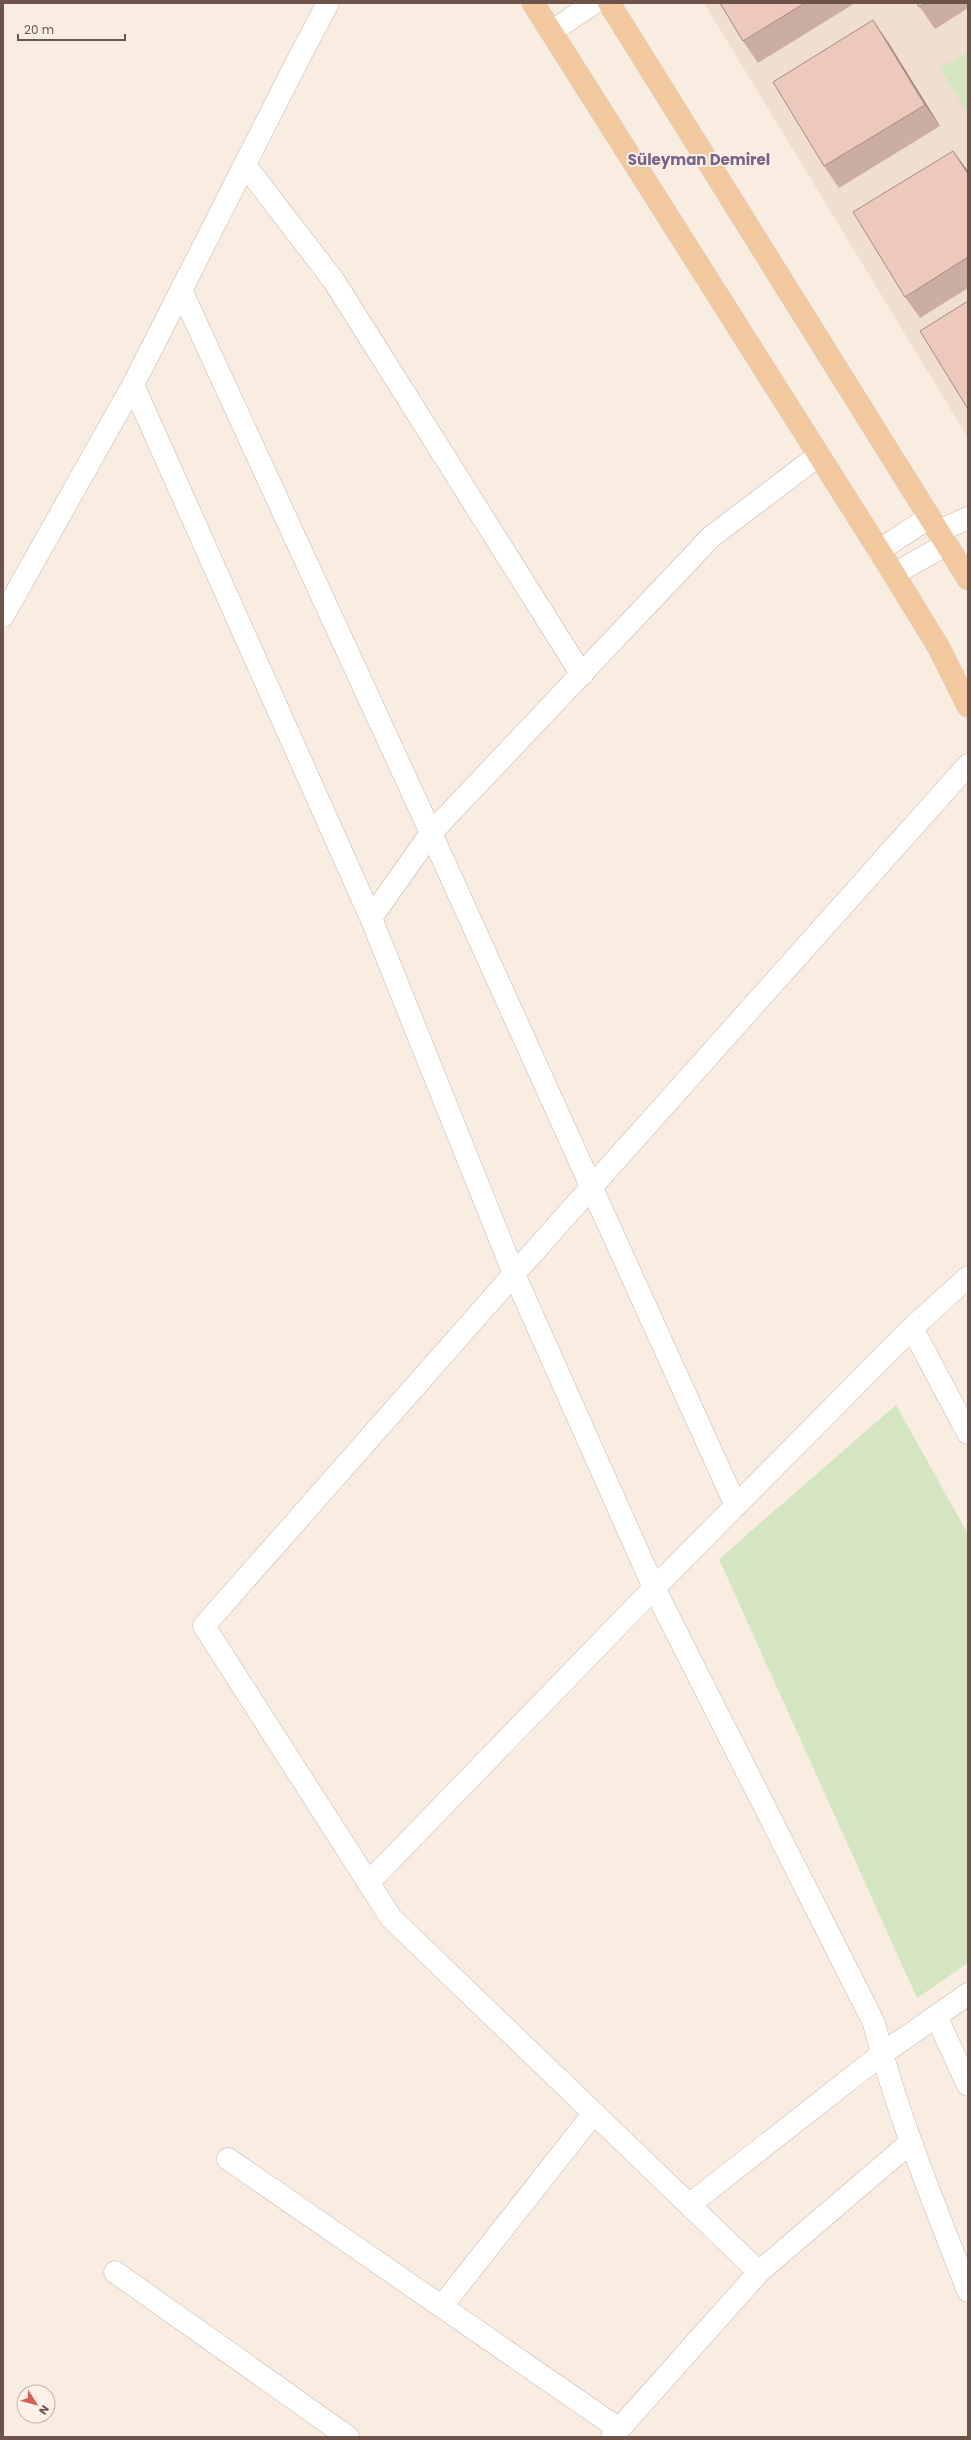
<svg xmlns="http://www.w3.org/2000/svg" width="971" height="2440" viewBox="0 0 971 2440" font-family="Poppins,sans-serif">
	<rect width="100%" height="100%" fill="#f9ede1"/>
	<path fill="#f0ded0" d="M704,3H968V438Z"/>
	<path fill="#d4e5c2" d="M968,52V114L940,68Z
		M896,1405L968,1534V1963L917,1998L719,1559Z"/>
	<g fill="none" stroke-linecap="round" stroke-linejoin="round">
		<g stroke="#c8b4aa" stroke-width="23">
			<path id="minor" d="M551,32L594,3
				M245,165L334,281L582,675
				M181,290L431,833L736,1506
				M133,385L371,918L514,1274L654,1588L874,2023C897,2115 934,2203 968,2291
				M938,531L968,518
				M878,551L930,517
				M894,574L947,544
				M3,616L133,385L302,52L328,3
				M371,918L431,833L711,537L819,455
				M912,1328L968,1433
				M368,1883L654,1588L912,1328L968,1277
				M936,2016L968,2085
				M228,2159L619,2429
				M689,2205L882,2054L968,1994
				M115,2272L348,2437
				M759,2272L391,1918L204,1626L514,1274L968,765
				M442,2306L594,2113
				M612,2437L759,2272L911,2142"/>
		</g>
		<g stroke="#d6cfcd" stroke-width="23">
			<path id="major" d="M533,3L894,574L939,648L968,706
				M609,3L968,579"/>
		</g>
		<use href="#minor" stroke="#fff" stroke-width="22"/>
		<use href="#major" stroke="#f2c99f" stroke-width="22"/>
	</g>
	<path fill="#cbada2" d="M720,3H855L758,63L743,41Z
		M917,3H968V8L935,29Z
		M888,42L940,126L839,188L824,166Z
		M953,151L968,171V288L920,318L905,297Z"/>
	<path fill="#a58d84" d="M873,20L888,42L940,126L925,105Z
		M953,151L968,171V174Z"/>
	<path fill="#ecc9bc" stroke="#a58d84" d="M720,3H805L743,41Z
		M917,3H926L919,7Z
		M873,20L925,105L824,166L773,82Z
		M953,151L968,174V257L905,297L853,212Z
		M968,301V409L920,331Z"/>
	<g text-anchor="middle" stroke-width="4" stroke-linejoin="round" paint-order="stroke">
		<g font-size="15" font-weight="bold" fill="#78638b" stroke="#fdf1e7">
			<text x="699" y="165">Süleyman Demirel</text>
		</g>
	</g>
	<rect width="971" height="2440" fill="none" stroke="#6e534b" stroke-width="8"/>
	<g transform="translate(36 2404) rotate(126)"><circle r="19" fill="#fdf1e7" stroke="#c4b2a9"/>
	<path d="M0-3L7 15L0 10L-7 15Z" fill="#d85e52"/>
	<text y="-6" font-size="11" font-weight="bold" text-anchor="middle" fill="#6e534b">N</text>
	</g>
	<path d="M18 34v6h107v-6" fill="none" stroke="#6e534b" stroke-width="2"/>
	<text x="24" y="34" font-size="12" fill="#6e534b" stroke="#fdf1e7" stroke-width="3" paint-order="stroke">20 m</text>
</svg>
